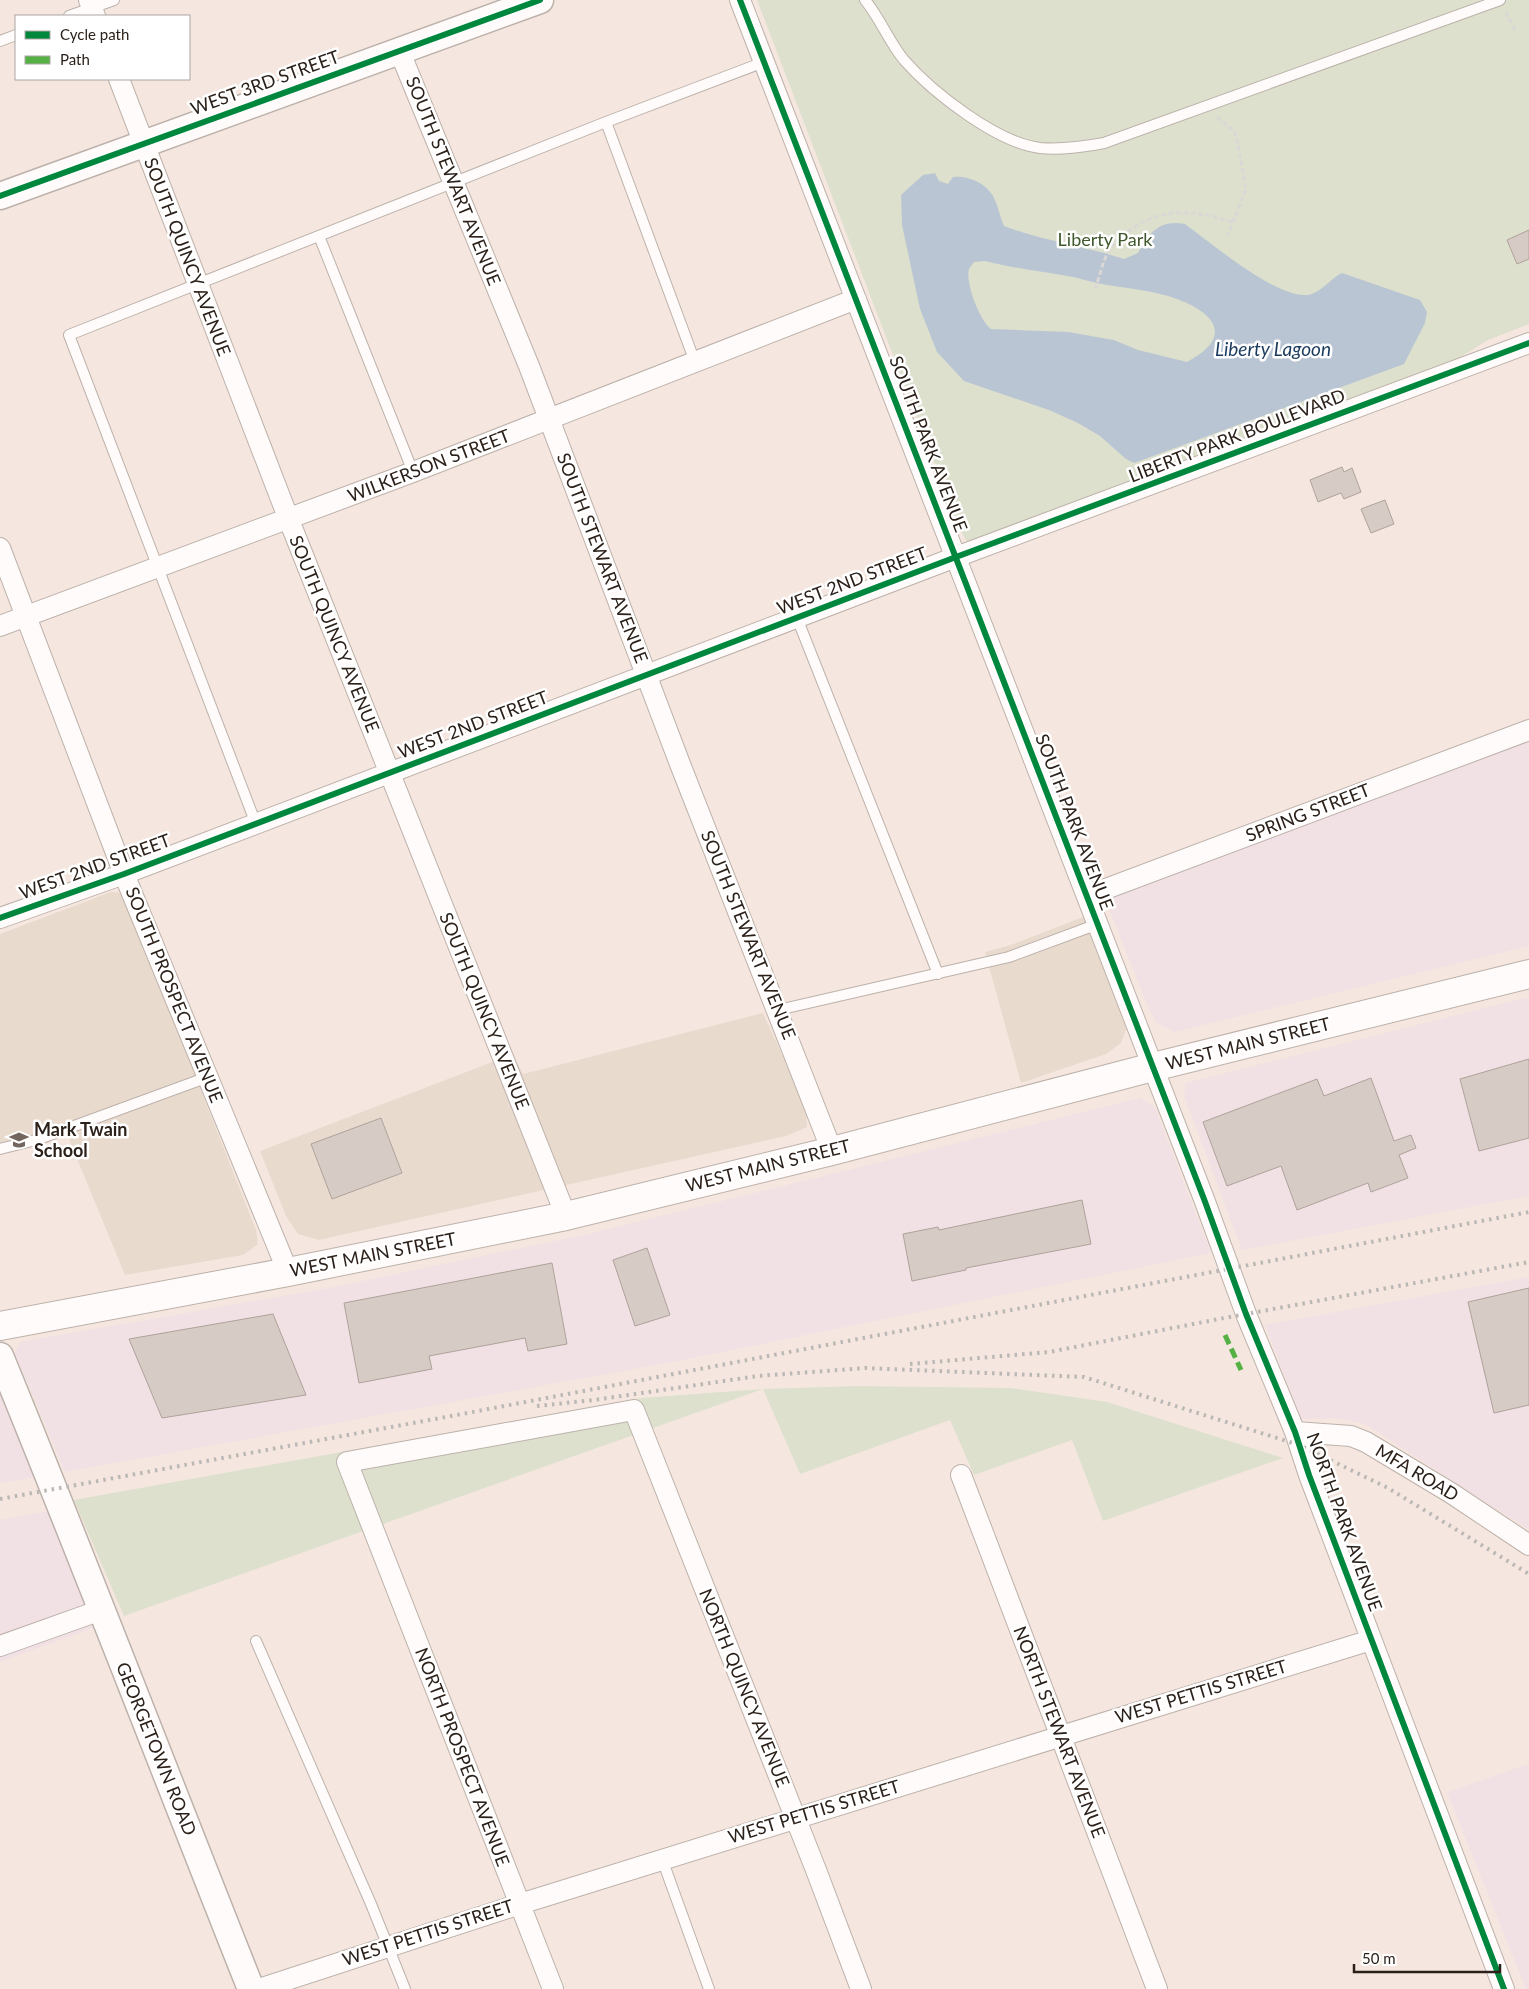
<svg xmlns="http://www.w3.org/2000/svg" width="1529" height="1989" viewBox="0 0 1529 1989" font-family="Lato,sans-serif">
	<rect width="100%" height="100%" fill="#f5e7df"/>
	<path fill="#e9dace" d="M111,892L123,893L256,1230L258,1244L243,1255L125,1275L66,1132L0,1155V934Z
		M1083,917L1127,1027L1121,1043L1106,1054L1021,1083L985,952L1011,945Z
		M763,1013L806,1107L807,1127L786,1136L319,1240L298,1234L286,1216L260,1151L513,1054L523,1074Z"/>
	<path fill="#f1e0e4" d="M1529,736V946L1174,1032L1156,1022L1147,1004L1104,896Z
		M1529,997V1196L1242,1250L1184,1096L1186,1083Z
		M1140,1098L1155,1108L1211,1253L678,1361L65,1472L15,1353L20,1342L334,1287L588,1234Z
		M1529,1277V1530L1365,1424L1337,1418L1301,1419L1265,1325Z
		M0,1380L41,1476L0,1483Z
		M54,1510L107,1623L0,1662V1520Z
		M1529,1764V1989H1526L1447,1792Z"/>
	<path fill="#dde0cd" d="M757,0H1529V324L1488,340L1441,369L980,542H967L960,530Z
		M856,1386L1010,1388L1107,1402L1283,1458L1103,1521L1072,1440L974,1475L950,1420L800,1474L763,1389L124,1616L74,1500L642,1398L763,1389Z"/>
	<path fill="#bac5d3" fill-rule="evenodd" d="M935,173L939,181L948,184L953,177C967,175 986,183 993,196C998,205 1000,217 1004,226C1043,241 1085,246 1124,259L1138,253C1148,233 1160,219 1185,224C1211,243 1276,298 1307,295C1320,294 1331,278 1342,273L1420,300L1427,312L1425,323L1404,364L1134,463L1126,459L1100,436L1078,423L1049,410L964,381L937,352L920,309L902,225L901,195L923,175ZM985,261C1012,268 1040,271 1067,276C1077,277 1087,281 1097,283C1121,288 1145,289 1168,296C1210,309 1239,334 1187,362L1138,350L1114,340L1068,332L991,329C980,321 965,283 969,269C970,267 972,265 974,262Z"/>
	<path fill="#d7ccc5" stroke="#aea29b" d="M1529,230V259L1517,264L1507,240Z
		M1342,467L1344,472L1352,468L1361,492L1344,499L1341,493L1318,502L1310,480Z
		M1385,500L1394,524L1371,533L1361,509Z
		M1529,1059V1138L1479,1151L1460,1079Z
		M1371,1078L1394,1141L1411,1135L1416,1148L1399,1155L1408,1178L1371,1192L1368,1183L1297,1210L1281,1166L1227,1186L1203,1122L1317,1079L1324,1096Z
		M381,1118L402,1173L332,1199L311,1144Z
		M1082,1200L1091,1244L966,1268V1270L912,1281L903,1234L938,1227L939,1230Z
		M647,1248L670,1315L635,1326L613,1260Z
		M552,1263L567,1344L528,1351L525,1338L429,1356L432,1369L359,1383L344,1303Z
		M1529,1288V1405L1494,1413L1468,1302Z
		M273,1314L306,1395L162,1418L129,1339Z"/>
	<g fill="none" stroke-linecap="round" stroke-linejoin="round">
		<g stroke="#bdb2ab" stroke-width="12">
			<path id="service" d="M865,0C880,18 889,42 904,60C932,92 997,143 1040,148C1062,150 1082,147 1104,143L1500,0
				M69,16L114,0
				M0,41L16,35
				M606,122L695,362
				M319,236L413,472
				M797,618L938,974
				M256,824L69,335L606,122L764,62
				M778,1010L1009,957L1098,924
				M0,1149L36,1140L208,1077
				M256,1641L371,1904L405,1989
				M662,1859L709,1989"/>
		</g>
		<g stroke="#bdb2ab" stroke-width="22">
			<path id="minor" d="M89,0L95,16
				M740,0L1204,1199L1246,1314L1295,1432L1309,1475L1504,1989
				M399,50L529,366L680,764L832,1151
				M119,79L289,520L566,1216
				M0,548L124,874L288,1272
				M0,626L413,472L856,299
				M1087,896L1529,730
				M0,918L124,874L956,557L1529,343
				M1295,1432L1351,1436L1366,1442L1451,1493L1529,1545
				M961,1475L1157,1989
				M0,1646L101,1610
				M259,1989L520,1904L1371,1640
				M553,1989L347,1462L634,1410L816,1870L861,1989"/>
		</g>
		<g stroke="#bdb2ab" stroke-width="29">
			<path id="tertiary" d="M0,196L540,0
				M0,1356C86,1566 167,1778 251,1989"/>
		</g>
		<g stroke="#bdb2ab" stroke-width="30">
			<path id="secondary" d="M0,1326L288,1272L566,1216L832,1151L1153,1067L1529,974"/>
		</g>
		<path stroke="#dbd7d4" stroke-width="3" stroke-dasharray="5 2.5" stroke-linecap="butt" d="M1506,12L1516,32
			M1217,117L1234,131L1237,140L1246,189L1228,235
			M1095,289C1100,276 1103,259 1110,249C1117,239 1127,232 1136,226C1168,206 1199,212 1233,222"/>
		<use href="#service" stroke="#fefbfa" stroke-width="10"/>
		<use href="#minor" stroke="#fefbfa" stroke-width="20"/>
		<use href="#tertiary" stroke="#fefbfa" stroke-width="26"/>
		<use href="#secondary" stroke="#fefbfa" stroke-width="28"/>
		<path stroke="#bbb7b5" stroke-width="4" stroke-dasharray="2.5 5" stroke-linecap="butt" d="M910,1364L1049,1352L1219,1319L1529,1262
			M537,1406L594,1400L758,1376L865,1368L1084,1377L1299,1445L1388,1488L1529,1574
			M0,1499L462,1414L1529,1212"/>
		<path stroke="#56b145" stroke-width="5" stroke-dasharray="10 5" stroke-linecap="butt" d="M1225,1335L1241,1370"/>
		<g stroke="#fff" stroke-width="9">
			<path id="cycleway" d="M740,0L1204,1199L1246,1314L1295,1432L1309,1475L1504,1989
				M0,196L540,0
				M0,918L124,874L956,557L1529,343"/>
		</g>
		<use href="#cycleway" stroke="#00873e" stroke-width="6"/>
	</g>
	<defs>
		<g id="school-bare" transform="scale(1.5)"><path d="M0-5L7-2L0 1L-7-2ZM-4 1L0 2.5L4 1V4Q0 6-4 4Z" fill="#72665f" stroke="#fff" stroke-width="2.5" paint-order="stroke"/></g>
	</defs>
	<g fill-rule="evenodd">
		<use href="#school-bare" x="19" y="1140"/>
	</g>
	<g text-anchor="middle" stroke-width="5" stroke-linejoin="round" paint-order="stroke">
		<g font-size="18" fill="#2c211a" stroke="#fff">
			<text transform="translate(265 83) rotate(-20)" y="6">WEST 3RD STREET</text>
			<text transform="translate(453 181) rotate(68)" y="6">SOUTH STEWART AVENUE</text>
			<text transform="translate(187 257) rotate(69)" y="6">SOUTH QUINCY AVENUE</text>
			<text transform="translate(1237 436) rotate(-21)" y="6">LIBERTY PARK BOULEVARD</text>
			<text transform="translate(928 444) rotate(69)" y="6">SOUTH PARK AVENUE</text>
			<text transform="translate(429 466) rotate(-21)" y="6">WILKERSON STREET</text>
			<text transform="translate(602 558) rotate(69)" y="6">SOUTH STEWART AVENUE</text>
			<text transform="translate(852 581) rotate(-21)" y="6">WEST 2ND STREET</text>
			<text transform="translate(334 634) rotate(68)" y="6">SOUTH QUINCY AVENUE</text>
			<text transform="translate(473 725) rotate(-21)" y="6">WEST 2ND STREET</text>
			<text transform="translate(1308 813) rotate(-21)" y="6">SPRING STREET</text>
			<text transform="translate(1074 822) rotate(69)" y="6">SOUTH PARK AVENUE</text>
			<text transform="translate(95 867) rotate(-20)" y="6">WEST 2ND STREET</text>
			<text transform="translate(748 935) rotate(68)" y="6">SOUTH STEWART AVENUE</text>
			<text transform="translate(174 995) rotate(68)" y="6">SOUTH PROSPECT AVENUE</text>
			<text transform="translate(484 1011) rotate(68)" y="6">SOUTH QUINCY AVENUE</text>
			<text transform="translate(1248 1044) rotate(-14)" y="6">WEST MAIN STREET</text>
			<text transform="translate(768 1166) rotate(-14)" y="6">WEST MAIN STREET</text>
			<text transform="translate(373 1255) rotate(-11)" y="6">WEST MAIN STREET</text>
			<text transform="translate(1417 1473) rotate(31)" y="6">MFA ROAD</text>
			<text transform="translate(1344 1522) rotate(70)" y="6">NORTH PARK AVENUE</text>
			<text transform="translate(744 1688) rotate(68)" y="6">NORTH QUINCY AVENUE</text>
			<text transform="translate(1201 1692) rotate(-17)" y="6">WEST PETTIS STREET</text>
			<text transform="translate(1059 1732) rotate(69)" y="6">NORTH STEWART AVENUE</text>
			<text transform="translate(156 1749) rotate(68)" y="6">GEORGETOWN ROAD</text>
			<text transform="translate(462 1757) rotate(69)" y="6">NORTH PROSPECT AVENUE</text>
			<text transform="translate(814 1812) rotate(-17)" y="6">WEST PETTIS STREET</text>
			<text transform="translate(428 1933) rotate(-18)" y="6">WEST PETTIS STREET</text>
		</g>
		<g font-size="18" fill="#40582d" stroke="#fff">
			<text x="1105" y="246">Liberty Park</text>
		</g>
		<g font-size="18" font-weight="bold" fill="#2c211a" stroke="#fff" text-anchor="start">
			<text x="34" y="1136">Mark Twain<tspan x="34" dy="21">School</tspan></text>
		</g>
		<g font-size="19" font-style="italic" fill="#1a3b5e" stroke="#fff">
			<text x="1273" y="356">Liberty Lagoon</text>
		</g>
	</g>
	<rect x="15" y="15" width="175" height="65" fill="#ffffff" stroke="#aba6a3"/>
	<rect x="25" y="31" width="25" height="8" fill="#00873e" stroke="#aba6a3"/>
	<text x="60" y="40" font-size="15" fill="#2c211a">Cycle path</text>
	<rect x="25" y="56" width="25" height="8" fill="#56b145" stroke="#aba6a3"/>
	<text x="60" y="65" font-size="15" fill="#2c211a">Path</text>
	<path d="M1354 1964v8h146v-8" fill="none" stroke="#2c211a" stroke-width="2.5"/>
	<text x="1362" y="1964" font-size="15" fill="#2c211a" stroke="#ffffff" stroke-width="4" paint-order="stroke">50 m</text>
</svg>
